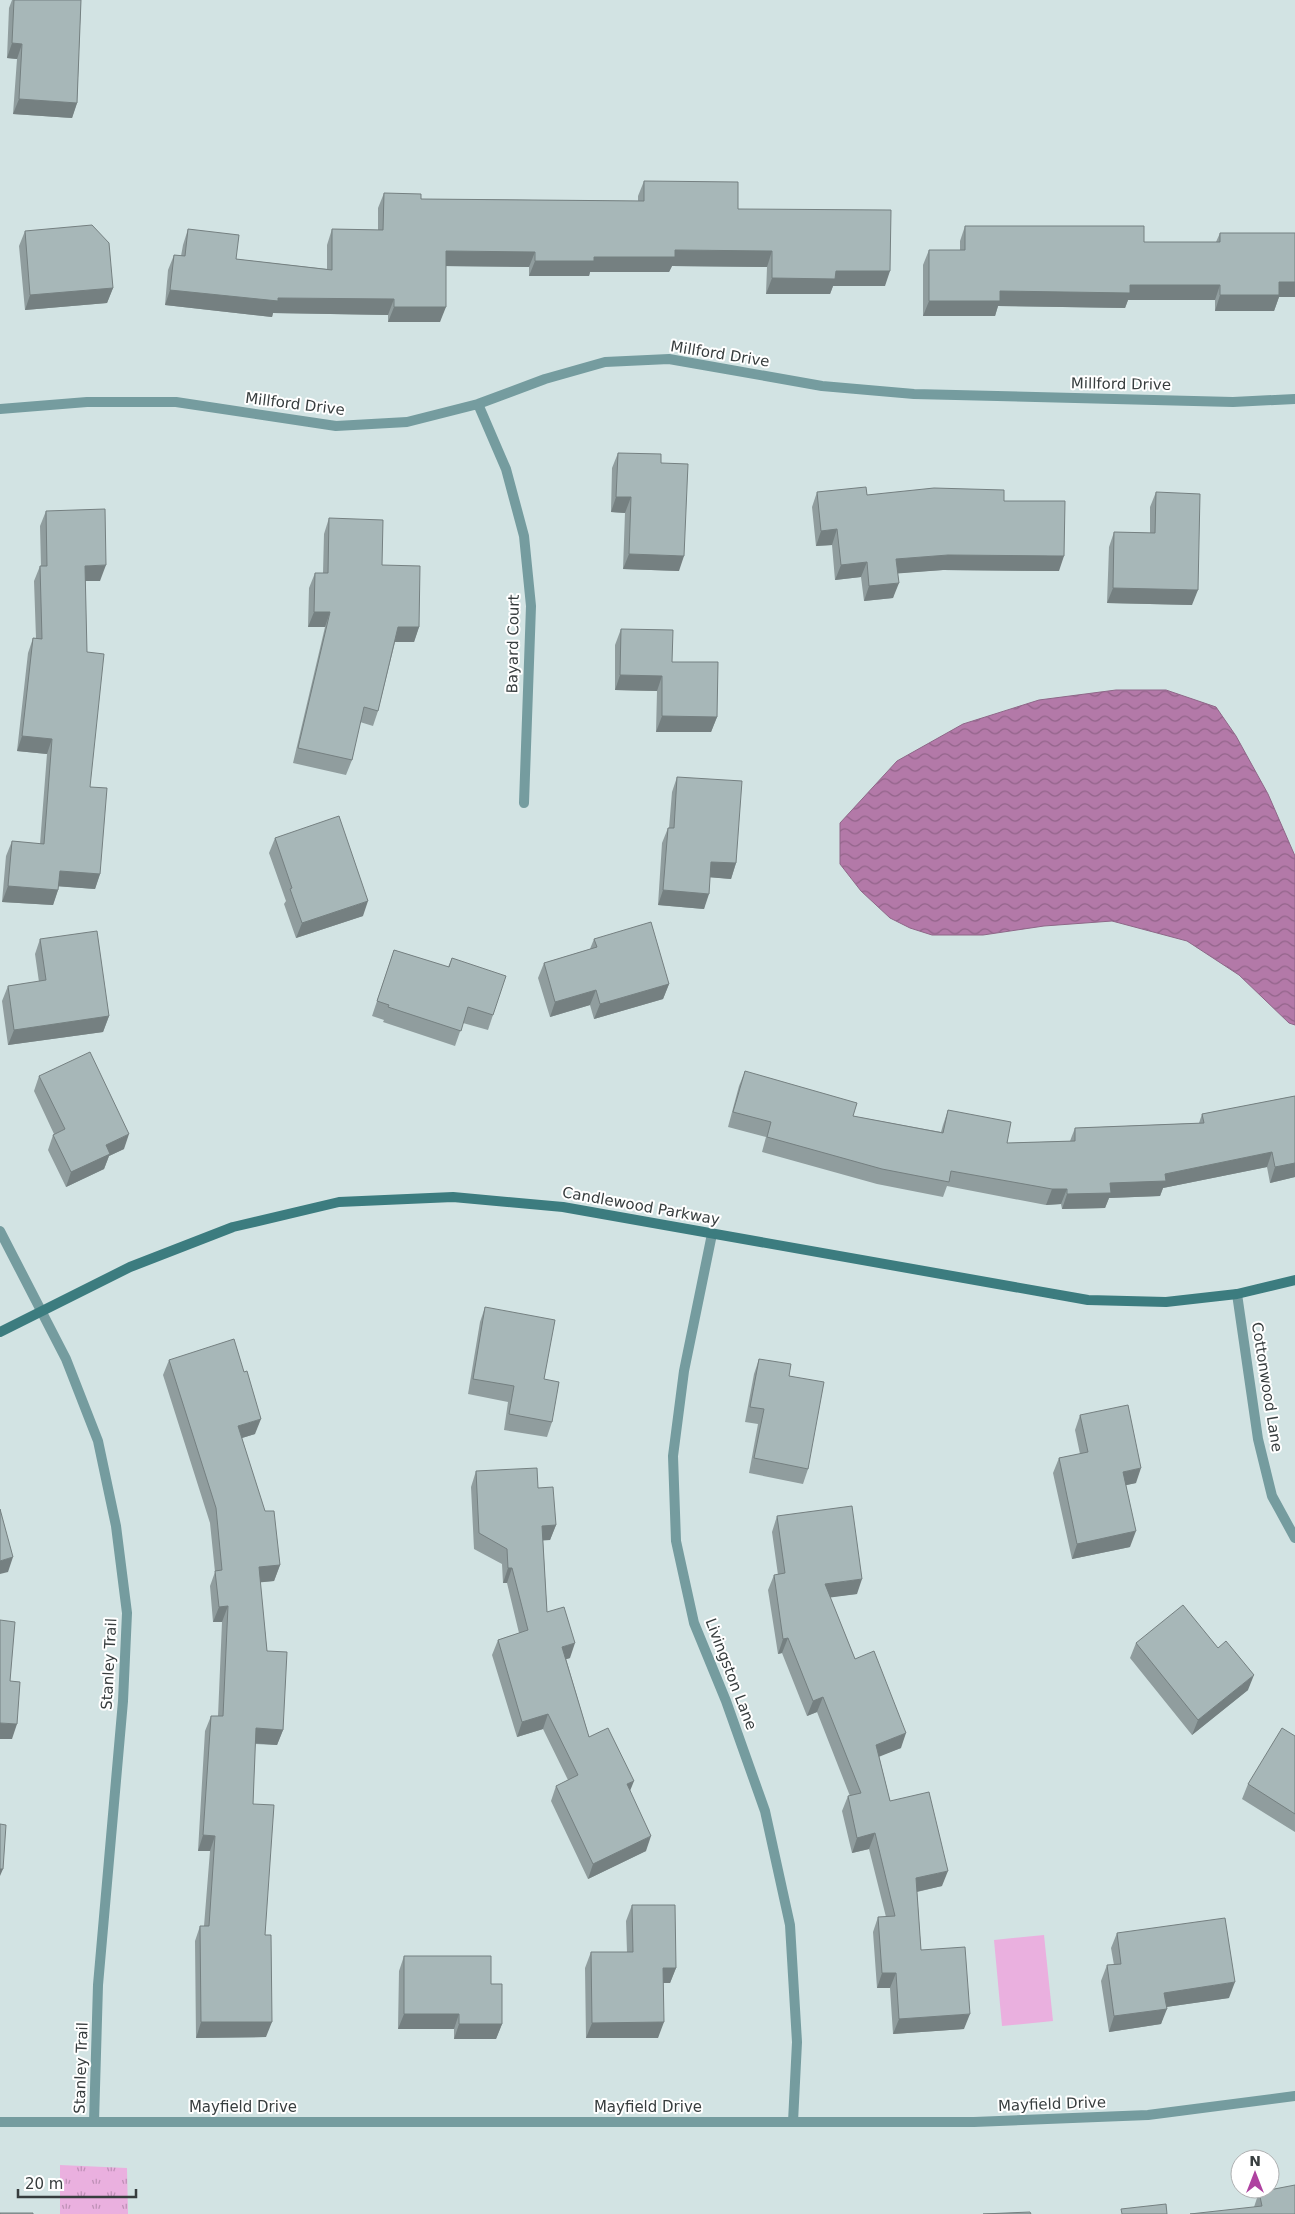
<svg xmlns="http://www.w3.org/2000/svg" width="1295" height="2214" viewBox="0 0 1295 2214" font-family="'DejaVu Sans',sans-serif">
	<defs>
		<pattern id="park-tufts" width="24" height="20" patternUnits="userSpaceOnUse" patternTransform="scale(1.25)"><rect width="24" height="20" fill="#eab0df"/><path d="M3 7l-1-3M5 7V3M7 7l1-3M15 17l-1-3M17 17v-4M19 17l1-3" fill="none" stroke="#be90b6"/></pattern>
		<pattern id="water-waves" width="16" height="10" patternUnits="userSpaceOnUse" patternTransform="scale(1.25)"><rect width="16" height="10" fill="#b379a8"/><path d="M0 5q4-4 8 0t8 0" fill="none" stroke="#92648a"/></pattern>
	</defs>
	<rect width="100%" height="100%" fill="#d2e3e3"/>
	<path fill="url(#park-tufts)" d="M60,2165L127,2168L128,2214H60Z"/>
	<path fill="#eab0df" d="M1044,1935L1053,2021L1002,2026L994,1940Z"/>
	<path fill="url(#water-waves)" stroke="#8e6788" d="M1116,690H1166L1216,707L1236,736L1268,794L1295,856V1025L1289,1023L1239,975L1187,941L1112,921L1044,926L983,935H932L910,928L890,918L861,891L840,864V823L897,761L963,724L1039,700Z"/>
	<g fill="none" stroke-linecap="round" stroke-linejoin="round">
		<path stroke="#759c9f" stroke-width="10" d="M478,404L506,469L524,536L531,606L524,803
			M0,409L87,402H176L336,426L407,422L478,404L545,379L605,362L669,359L822,386L914,394L1233,402L1295,399
			M0,1231L66,1359L98,1441L116,1526L127,1613L123,1701L98,1985L94,2122
			M712,1234L684,1371L673,1456L676,1541L694,1623L726,1701L765,1811L790,1925L797,2042L793,2122
			M1237,1294L1258,1439L1272,1496L1295,1538
			M0,2122H974L1148,2115L1295,2096"/>
		<path stroke="#3c7c7f" stroke-width="10" d="M0,1332L130,1267L233,1227L339,1202L453,1197L563,1207L1088,1300L1166,1302L1237,1294L1295,1280"/>
	</g>
	<path fill="#909d9e" d="M12,0H81L77,103L72,118L13,114L17,59L7,58L9,8Z
		M644,181L738,209L885,286H833L830,294H766L767,267L672,266L669,272H590L589,276H529V267L446,266L440,322H388V315L273,313L272,317L165,305L168,270L174,255L181,256L183,245L188,229L236,259L327,269V245L332,229L378,230V208L384,193L421,199L638,201V196Z
		M965,226L1144,242H1216L1220,233L1295,297H1279L1274,311H1215V300H1128L1125,308L998,306L995,316H923V265L929,250H960V241Z
		M25,231L113,288L107,303L25,310L19,246Z
		M618,453L661,463L679,571L623,569L625,513L611,512L612,468Z
		M817,492L867,495L1004,501L1059,571L943,570L898,573L893,598L864,601L861,577L835,580L832,545L816,546L812,507Z
		M1156,492L1192,605L1107,603L1109,547L1114,532L1150,533V507Z
		M46,511L100,581H85L90,787L100,874L95,889L58,886V890L53,905L2,902L6,856L12,841L40,844L47,754L17,751L28,653L33,638H36L34,581L40,566H41L40,526Z
		M329,518L382,565L419,627L414,642H395L378,711L373,726L360,722L352,760L346,775L293,763L325,627H308L309,588L315,573H323L324,534Z
		M621,629L672,662L717,717L711,732H656L657,691L615,690V645Z
		M677,777L736,863L731,879L710,877L704,909L658,905L662,843L668,828H669L672,792Z
		M275,838L363,916L296,938L284,904L286,901L269,853Z
		M40,939L109,1016L103,1032L8,1045L2,1001L8,986L39,982L35,954Z
		M594,939L669,984L663,999L594,1019L590,1005L550,1017L538,978L544,963L590,949Z
		M394,950L448,967L452,958L493,1015L488,1030L463,1023L455,1046L383,1022L384,1020L372,1016Z
		M745,1071L853,1116L941,1132L943,1125L948,1110L1007,1143L1070,1141L1075,1128L1199,1123L1202,1114L1295,1096V1177L1270,1183L1267,1167L1163,1188L1160,1196L1109,1198L1105,1208L1062,1209L1061,1204L1046,1205L947,1186L943,1197L877,1184L762,1152L766,1137L728,1127L739,1086Z
		M39,1076L124,1149L109,1156L104,1169L66,1187L48,1150L53,1135L54,1134L34,1091Z
		M485,1307L544,1379L552,1422L547,1437L504,1430L508,1402L468,1394L480,1322Z
		M759,1359L789,1376L808,1469L803,1484L749,1473L758,1424L745,1422L754,1374Z
		M169,1360L255,1434L242,1438L280,1565L274,1581L260,1582L267,1651L283,1730L277,1745L255,1744L253,1804L265,1935L266,2037L196,2038L195,1941L200,1926H204L210,1851H198L205,1731L211,1716H218L222,1622H213L210,1586L215,1572L210,1523L163,1375Z
		M1080,1415L1136,1483L1126,1485L1130,1547L1072,1559L1053,1473L1059,1458L1080,1454L1075,1430Z
		M476,1471L538,1488L556,1525L550,1540H543L547,1612L570,1658L566,1659L589,1737L630,1791L646,1851L588,1879L551,1801L556,1786L568,1780L543,1729L517,1737L492,1655L498,1640L519,1633L507,1583H503L502,1564L474,1549L471,1487Z
		M777,1516L857,1594L830,1597L855,1659L901,1748L879,1756L890,1801L942,1886L917,1892L921,1950L964,2029L893,2034L890,1988H877L873,1932L878,1917H886L869,1849L852,1853L842,1811L848,1796H850L817,1712L807,1716L782,1653L778,1654L768,1590L774,1575H778L772,1532Z
		M1136,1643L1248,1690L1192,1735L1130,1658Z
		M1295,1736V1832L1242,1799L1248,1784Z
		M632,1905L676,1968L670,1983H663L658,2038H586L585,1968L591,1952H627L626,1921Z
		M1117,1933L1229,1998L1166,2007L1161,2024L1109,2032L1101,1981L1107,1965H1114L1111,1948Z
		M404,1956L502,2024L496,2039H454V2029H398L399,1971Z
		M1259,2192L1295,2214L1254,2207Z"/>
	<path fill="#758081" d="M12,43L22,44L17,59L7,58Z
		M19,99L77,103L72,118L13,114Z
		M675,250L772,251L767,267L672,266L669,272H590L589,276H529L535,261Z
		M446,251L535,252L529,267L441,266Z
		M836,271H890L885,286H833L830,294H766L772,278Z
		M1279,282H1295V297H1279L1274,311H1215L1220,295Z
		M1130,285H1220L1215,300H1128L1125,308L998,306L995,316H923L929,301L1000,291Z
		M113,288L107,303L25,310L30,295Z
		M170,290L278,298L394,299L388,315L273,313L272,317L165,305Z
		M394,307H446L440,322H388Z
		M616,497H631L625,513L611,512Z
		M837,529L832,545L816,546L821,531Z
		M629,554L684,556L679,571L623,569Z
		M948,555L1064,556L1059,571L943,570L891,574L896,559Z
		M867,562L861,577L835,580L841,565Z
		M106,565L100,581H79L85,566Z
		M899,583L893,598L864,601L869,586Z
		M1113,588L1198,590L1192,605L1107,603Z
		M314,612H330L325,627H308Z
		M398,627H419L414,642H393Z
		M620,675L662,676L657,691L615,690Z
		M662,716L717,717L711,732H656Z
		M22,736L52,739L47,754L17,751Z
		M711,862L736,863L731,879L706,877Z
		M60,871L100,874L95,889L54,886Z
		M8,886L58,890L53,905L2,902Z
		M663,890L709,894L704,909L658,905Z
		M368,901L363,916L296,938L302,923Z
		M669,984L663,999L594,1019L600,1004Z
		M596,990L590,1005L550,1017L555,1002Z
		M109,1016L103,1032L8,1045L14,1030Z
		M129,1134L124,1149L109,1156L104,1169L66,1187L71,1172L106,1145Z
		M1272,1152L1267,1167L1163,1188L1160,1196L1109,1198L1105,1208L1062,1209L1067,1194L1110,1183L1165,1174Z
		M1295,1163V1177L1270,1183L1275,1167Z
		M1052,1189H1067L1061,1204L1046,1205Z
		M261,1419L255,1434L232,1441L238,1426Z
		M1141,1468L1136,1483L1118,1487L1123,1472Z
		M556,1525L550,1540L536,1541L542,1526Z
		M1136,1531L1130,1547L1072,1559L1077,1544Z
		M13,1557L8,1572L0,1574V1561Z
		M280,1565L274,1581L253,1583L259,1567Z
		M508,1568H512L507,1583H503Z
		M862,1579L857,1594L819,1599L825,1584Z
		M228,1606L222,1622H213L219,1607Z
		M788,1638L782,1653L778,1654L783,1639Z
		M575,1643L570,1658L557,1662L562,1647Z
		M1254,1675L1248,1690L1192,1735L1198,1720Z
		M823,1697L817,1712L807,1716L813,1701Z
		M548,1714L543,1729L517,1737L522,1722Z
		M0,1723L17,1724L12,1739H0Z
		M256,1728L283,1730L277,1745L251,1743Z
		M906,1733L901,1748L871,1760L876,1745Z
		M634,1781L628,1796L627,1784Z
		M875,1833L869,1849L852,1853L857,1838Z
		M203,1835L215,1836L210,1851H198Z
		M651,1836L646,1851L588,1879L593,1864Z
		M0,1869H3L0,1876Z
		M948,1871L942,1886L911,1893L916,1878Z
		M663,1968H676L670,1983H658Z
		M882,1973H896L890,1988H877Z
		M1235,1982L1229,1998L1159,2008L1164,1993Z
		M1167,2009L1161,2024L1109,2032L1114,2016Z
		M404,2014H459L454,2029H398Z
		M970,2014L964,2029L893,2034L899,2019Z
		M201,2022H272L266,2037L196,2038Z
		M664,2022L658,2038H586L592,2023Z
		M459,2024H502L496,2039H454Z"/>
	<path fill="#a7b7b8" stroke="#758081" d="M14,0H81L77,103L19,99L22,44L12,43Z
		M644,181L738,182V209L891,210L890,271H836L835,279L772,278V251L675,250V257H594V261H535V252L446,251V307H394V299L278,298V301L170,290L174,255L185,256L188,229L239,235L236,259L332,270V229L383,230L384,193L421,194V199L644,201Z
		M92,225L109,243L113,288L30,295L25,231Z
		M965,226H1144V242H1220V233H1295V282H1279V295H1220V285H1130V293L1000,291V301H929V250H965Z
		M618,453L661,454V463L688,464L684,556L629,554L631,497H616Z
		M866,487L867,495L934,488L1004,490V501H1065L1064,556L948,555L896,559L899,583L869,586L867,562L841,565L837,529L821,531L817,492Z
		M1156,492L1200,494L1198,590L1113,588L1114,532L1155,533Z
		M105,509L106,565L85,566L87,652L104,654L90,787L107,788L100,874L60,871L58,890L8,886L12,841L44,844L52,739L22,736L33,638L42,639L40,566H47L46,511Z
		M329,518L383,520L382,565L420,566L419,627H398L378,711L364,707L352,760L298,748L330,612H314L315,573H328Z
		M621,629L673,630L672,662H718L717,717L662,716V676L620,675Z
		M677,777L742,781L736,863L711,862L709,894L663,890L668,828H674Z
		M339,816L368,901L302,923L290,889L292,888L275,838Z
		M651,922L669,984L600,1004L596,990L555,1002L544,963L597,947L594,939Z
		M97,931L109,1016L14,1030L8,986L46,980L40,939Z
		M394,950L449,967L452,958L506,976L493,1015L468,1007L461,1031L388,1007L389,1005L377,1001Z
		M90,1052L129,1134L106,1145L110,1154L71,1172L53,1135L65,1129L39,1076Z
		M745,1071L857,1103L853,1116L943,1133L948,1110L1011,1122L1007,1143L1075,1141V1128L1204,1123L1202,1114L1295,1096V1163L1275,1167L1272,1152L1165,1174L1166,1181L1110,1183L1111,1193L1067,1194V1189H1052L951,1171L949,1182L882,1169L767,1137L771,1122L733,1112Z
		M485,1307L555,1320L544,1379L559,1382L552,1422L509,1414L514,1386L473,1379Z
		M234,1339L244,1372L247,1371L261,1419L238,1426L265,1511H274L280,1565L259,1567L267,1651L287,1652L283,1730L256,1728L253,1804L274,1805L265,1935H271L272,2022H201L200,1926H209L215,1836L203,1835L211,1716H223L228,1606L219,1607L215,1571L222,1570L216,1508L169,1360Z
		M759,1359L791,1364L789,1376L824,1382L808,1469L754,1458L764,1409L750,1407Z
		M1128,1405L1141,1468L1123,1472L1136,1531L1077,1544L1059,1458L1088,1452L1080,1415Z
		M537,1468L538,1488L553,1487L556,1525L542,1526L547,1612L564,1607L575,1643L562,1647L589,1737L608,1728L634,1781L627,1784L651,1836L593,1864L556,1786L578,1775L548,1714L522,1722L498,1640L528,1630L512,1568H508L507,1549L479,1533L476,1471Z
		M852,1506L862,1579L825,1584L855,1659L874,1651L906,1733L876,1745L890,1801L929,1792L948,1871L916,1878L921,1950L965,1947L970,2014L899,2019L896,1973H882L878,1917L895,1916L875,1833L857,1838L848,1796L861,1793L823,1697L813,1701L788,1638L783,1639L774,1575L785,1573L777,1516Z
		M0,1509L13,1557L0,1561Z
		M1183,1605L1218,1648L1226,1641L1254,1675L1198,1720L1136,1643Z
		M0,1620L15,1622L10,1681L20,1682L17,1724L0,1723Z
		M1282,1728L1295,1736V1814L1248,1784Z
		M0,1824L6,1825L3,1869H0Z
		M632,1905H675L676,1968H663L664,2022L592,2023L591,1952H633Z
		M1225,1918L1235,1982L1164,1993L1167,2009L1114,2016L1107,1965L1121,1964L1117,1933Z
		M404,1956H491V1984H502V2024H459V2014H404Z
		M1295,2185V2214H1190L1262,2206L1259,2192Z
		M1166,2204L1167,2214H1122L1121,2209Z
		M1030,2212L1031,2214H983Z
		M0,2213H33V2214H0Z"/>
	<g text-anchor="middle" stroke-width="4" stroke-linejoin="round" paint-order="stroke">
		<g font-size="15" fill="#373d3e" stroke="#fff">
			<text transform="translate(720 354) rotate(9)" y="5">Millford Drive</text>
			<text transform="translate(1121 384) rotate(1)" y="5">Millford Drive</text>
			<text transform="translate(295 404) rotate(7)" y="5">Millford Drive</text>
			<text transform="translate(513 644) rotate(-89)" y="5">Bayard Court</text>
			<text transform="translate(641 1206) rotate(10)" y="5">Candlewood Parkway</text>
			<text transform="translate(1267 1387) rotate(81)" y="5">Cottonwood Lane</text>
			<text transform="translate(109 1664) rotate(-87)" y="5">Stanley Trail</text>
			<text transform="translate(731 1674) rotate(69)" y="5">Livingston Lane</text>
			<text transform="translate(81 2068) rotate(-88)" y="5">Stanley Trail</text>
			<text transform="translate(1052 2104) rotate(-2)" y="5">Mayfield Drive</text>
			<text x="243" y="2112">Mayfield Drive</text>
			<text x="648" y="2112">Mayfield Drive</text>
		</g>
	</g>
	<g transform="translate(1255 2174)"><circle r="24" fill="#ffffff" stroke="#afb1b2"/>
	<path d="M0-4L9 19L0 12L-9 19Z" fill="#af42a0"/>
	<text y="-8" font-size="14" font-weight="bold" text-anchor="middle" fill="#373d3e">N</text>
	</g>
	<path d="M18 2189v8h118v-8" fill="none" stroke="#373d3e" stroke-width="2.5"/>
	<text x="25" y="2189" font-size="15" fill="#373d3e" stroke="#ffffff" stroke-width="4" paint-order="stroke">20 m</text>
</svg>
